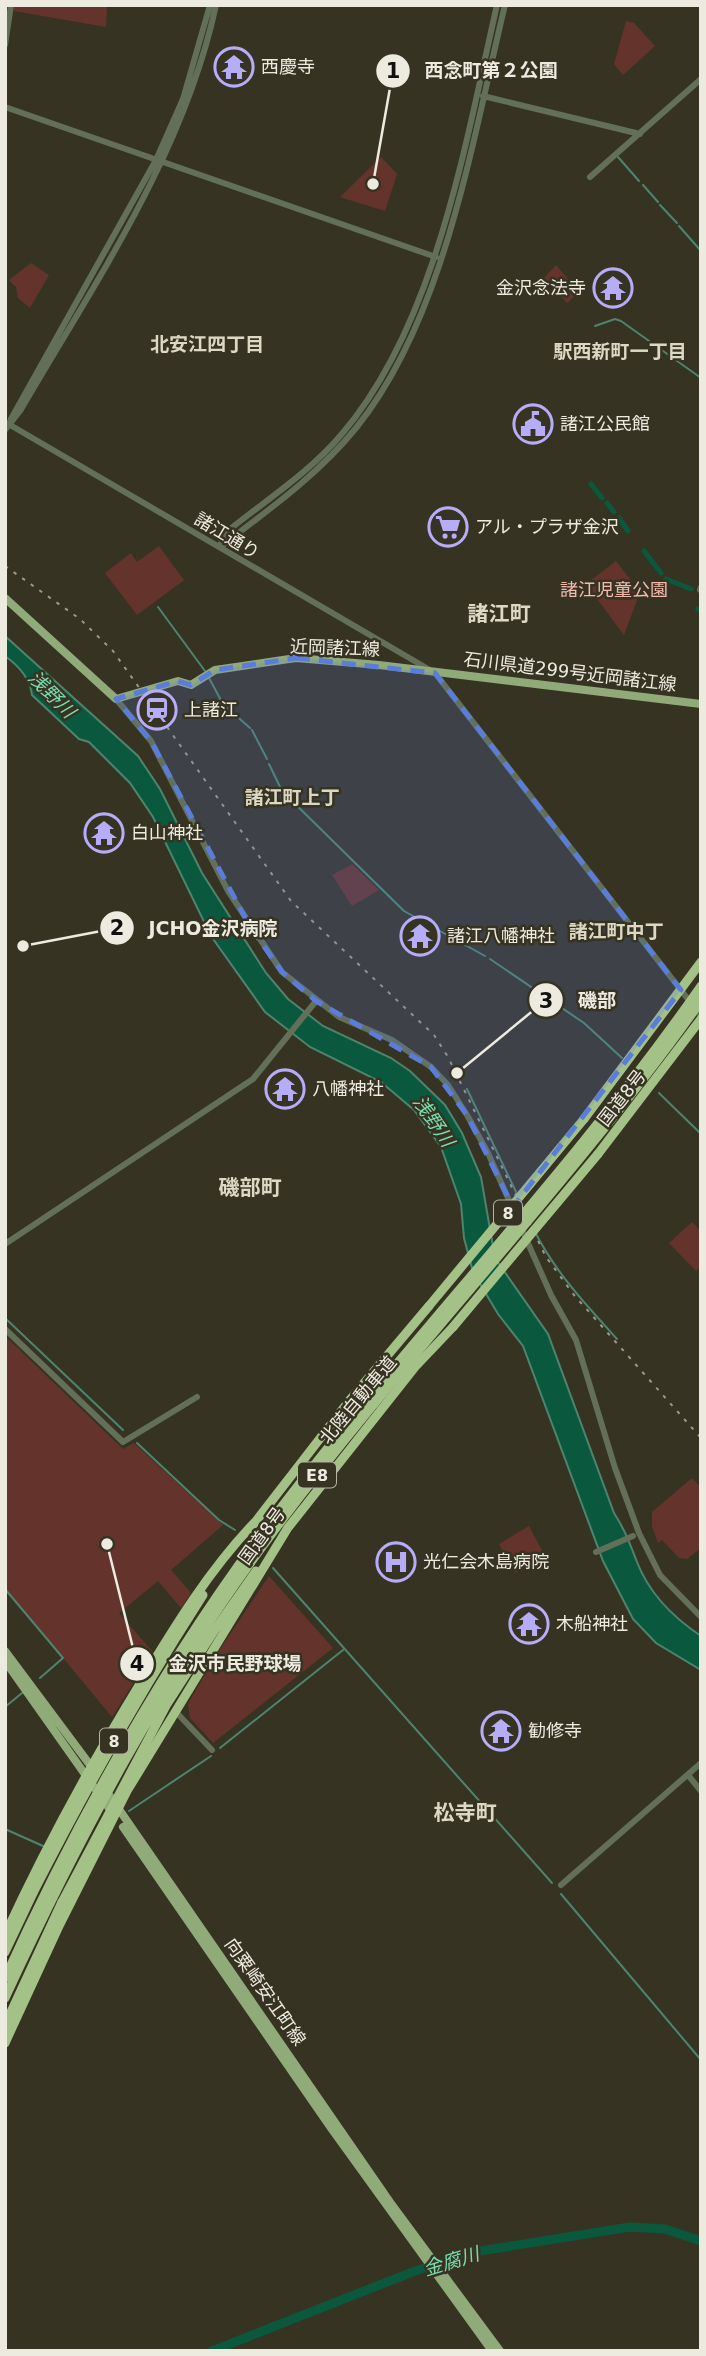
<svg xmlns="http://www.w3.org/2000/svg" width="706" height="2356" viewBox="0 0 706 2356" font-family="'DejaVu Sans','Noto Sans JP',sans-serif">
	<rect width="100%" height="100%" fill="#373322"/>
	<path fill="#64342c" d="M14,5H107L106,27L14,11Z
		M626,21L634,23L655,46L623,75L614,64Z
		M381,157L397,174L385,211L340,197Z
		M31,263L49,275L30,308L18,298L16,287L9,280Z
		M556,265L579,292L567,303L544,278Z
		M159,546L184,580L137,615L105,573L131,553L137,562Z
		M616,561L640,592L624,635L586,584Z
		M352,864L379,890L352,906L332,875Z
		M692,1222L701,1231V1267L696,1271L669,1243Z
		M5,1336L123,1449L134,1443L223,1525L171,1570L191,1593L181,1608L158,1581L119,1613L153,1652L112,1717L5,1588Z
		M692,1478L701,1488V1548L687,1559L679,1558L662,1540L658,1543L652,1526V1512Z
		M529,1526L545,1556L515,1573L499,1544Z
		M269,1576L333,1648L213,1743L190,1718L188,1704L216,1655Z"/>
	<path fill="#0a593e" stroke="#4e846f" stroke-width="2" d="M5,636L138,756L160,789L202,873L266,973L288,999L323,1026L391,1058L410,1071L445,1105L462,1133L481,1177L495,1258L548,1334L614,1513C625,1530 630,1544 637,1562C649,1593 674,1618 701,1636V1670L656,1643L633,1619L603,1561L523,1346L498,1314L473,1272L464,1238L461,1204L441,1147L414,1110L381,1082L310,1047L265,1012L211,936L153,817L130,783L89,742L79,739L32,695C30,678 19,666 5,656Z"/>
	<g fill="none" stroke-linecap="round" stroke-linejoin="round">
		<path stroke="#4e846f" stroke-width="2" d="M618,157L639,181
			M643,185L658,202
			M660,205L677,223
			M679,226L701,251
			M595,326L615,319L621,321L701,378
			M158,607L205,671
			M209,678L223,704L250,728
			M252,730L267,759
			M269,764L282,791L404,911L485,956
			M490,959L584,1023L622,1058
			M467,1089L518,1196
			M659,1093L701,1134
			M535,1232C556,1273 586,1305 617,1339
			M5,1318L123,1430
			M137,1443L219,1520L235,1530
			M273,1568L552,1883
			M5,1589L63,1658L40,1678
			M5,1707L22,1693
			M220,1748L343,1650
			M129,1811L211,1756
			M5,1829L43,1846
			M561,1894L701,2060"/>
		<path stroke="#0a593e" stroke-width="5" d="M591,484L602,498
			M607,503L614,512
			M619,518L628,531
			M644,551L661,573
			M666,579L691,589
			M698,609L701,611"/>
		<path stroke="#0a593e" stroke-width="9" d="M212,2351L415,2271L480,2251L630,2227L665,2229L701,2241"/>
		<path stroke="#636f58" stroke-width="6" d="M5,45L11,5
			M483,96L640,134
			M5,107L436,257
			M590,177L701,79
			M11,419L156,160L183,99L210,5
			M5,422L435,673L701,1016
			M5,430L20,411C95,282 184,154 216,5
			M220,547C267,511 318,475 356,428C445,318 472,141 505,5
			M220,547L224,534C263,502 308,474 341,435C436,325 465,144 497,5
			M700,590L701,587
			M116,699L151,741L228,891L282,972L339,1017L392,1040L431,1067L448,1085L467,1115L488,1153L551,1295L576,1340L615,1468L639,1533L660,1575L701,1617
			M5,1244L253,1079L316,1001
			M5,1329L123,1442L197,1397
			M596,1552L633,1536
			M175,1711L212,1750
			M688,1775L701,1791
			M561,1885L701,1763"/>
		<path stroke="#91aa7a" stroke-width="8" d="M5,598L116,699L178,681L191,685L215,670L296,658L379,665L701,704
			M5,1651L93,1769
			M5,1661L113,1814
			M105,1789L392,2205L500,2351
			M123,1827L331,2128L492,2351"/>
		<path stroke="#a4c187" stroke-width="9" d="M584,1119L701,962
			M598,1154L701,1019
			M253,1525L349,1401L429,1306
			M287,1529L415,1367L453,1327
			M216,1628L256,1571
			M5,1935C45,1848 91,1764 141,1682C175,1626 209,1570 255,1522
			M5,1952L33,1893
			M5,2025L62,1902
			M5,2043L58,1928L127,1791L289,1526"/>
		<path stroke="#9c998b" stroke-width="2" stroke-dasharray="3.5 7" stroke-linecap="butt" d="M5,566L80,619L113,651L291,901L434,1035L448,1057L546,1257L574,1295L701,1438"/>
		<path stroke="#a4c187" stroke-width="9" d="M429,1306L584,1119
			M453,1327L598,1154
			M33,1893C85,1791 141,1691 203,1595
			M62,1902L167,1704L216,1628
			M5,1978C77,1820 161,1668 265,1529C404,1343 568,1177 701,986
			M5,1998C80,1836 163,1679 270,1536C407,1352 568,1188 701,1001"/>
	</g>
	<path fill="#5b7dda" fill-opacity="0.2" stroke="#5b7dda" stroke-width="5" stroke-dasharray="14 9" stroke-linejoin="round" d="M296,658L435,673L681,990L513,1207L467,1115L431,1067L316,1001L282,972L249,925L151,741L116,699L178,681L191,685L215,670Z"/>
	<defs>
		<g id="temple-ring" transform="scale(2.0125)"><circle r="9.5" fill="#373322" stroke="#b6acf8" stroke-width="1.5"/><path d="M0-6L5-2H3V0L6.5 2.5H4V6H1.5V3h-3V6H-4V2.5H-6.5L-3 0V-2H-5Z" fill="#b6acf8"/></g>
		<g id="civic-ring" transform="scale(2.0125)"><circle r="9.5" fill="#373322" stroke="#b6acf8" stroke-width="1.5"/><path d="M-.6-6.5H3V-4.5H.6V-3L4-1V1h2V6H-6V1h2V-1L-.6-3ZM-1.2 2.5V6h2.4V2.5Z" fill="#b6acf8"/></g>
		<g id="supermarket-ring" transform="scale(2.0125)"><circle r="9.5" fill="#373322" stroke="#b6acf8" stroke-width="1.5"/><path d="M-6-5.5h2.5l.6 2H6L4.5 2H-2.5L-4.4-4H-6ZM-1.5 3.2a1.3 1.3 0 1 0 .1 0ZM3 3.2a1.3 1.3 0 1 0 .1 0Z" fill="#b6acf8"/></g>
		<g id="station-ring" transform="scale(2.0125)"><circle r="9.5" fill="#373322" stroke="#b6acf8" stroke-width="1.5"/><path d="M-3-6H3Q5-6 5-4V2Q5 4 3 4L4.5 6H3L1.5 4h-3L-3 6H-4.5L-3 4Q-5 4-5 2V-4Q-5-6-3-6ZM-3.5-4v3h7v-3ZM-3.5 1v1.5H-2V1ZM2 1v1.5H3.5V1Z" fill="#b6acf8"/></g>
		<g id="hospital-ring" transform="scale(2.0125)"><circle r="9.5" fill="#373322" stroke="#b6acf8" stroke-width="1.5"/><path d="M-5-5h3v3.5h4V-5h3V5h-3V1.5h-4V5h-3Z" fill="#b6acf8"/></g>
	</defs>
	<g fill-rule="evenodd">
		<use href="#temple-ring" x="234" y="67"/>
		<use href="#temple-ring" x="613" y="288"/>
		<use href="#civic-ring" x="533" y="424"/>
		<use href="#supermarket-ring" x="448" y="527"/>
		<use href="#station-ring" x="157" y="710"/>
		<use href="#temple-ring" x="104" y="833"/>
		<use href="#temple-ring" x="420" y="936"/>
		<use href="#temple-ring" x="285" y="1089"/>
		<use href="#hospital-ring" x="396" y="1562"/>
		<use href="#temple-ring" x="529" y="1624"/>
		<use href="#temple-ring" x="501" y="1731"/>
	</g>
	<g text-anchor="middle" stroke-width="5" stroke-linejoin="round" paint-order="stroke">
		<g fill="#373322" stroke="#b6b3a7" stroke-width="2">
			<rect x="494" y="1200.5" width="28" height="25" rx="5"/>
			<rect x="298" y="1462.5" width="38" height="25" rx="5"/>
			<rect x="100" y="1728.5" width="28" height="25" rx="5"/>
		</g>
		<g font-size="16" font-weight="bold" fill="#edeae0">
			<text x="508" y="1219">8</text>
			<text x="317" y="1481">E8</text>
			<text x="114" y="1747">8</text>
		</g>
		<g font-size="18" fill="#edeae0" stroke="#373322" text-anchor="start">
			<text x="261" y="73">西慶寺</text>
			<text x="586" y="294" text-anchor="end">金沢念法寺</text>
			<text x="560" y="430">諸江公民館</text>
			<text x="475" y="533">アル・プラザ金沢</text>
			<text x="184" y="716">上諸江</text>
			<text x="131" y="839">白山神社</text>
			<text x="447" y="942">諸江八幡神社</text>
			<text x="312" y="1095">八幡神社</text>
			<text x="423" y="1568">光仁会木島病院</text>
			<text x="556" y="1630">木船神社</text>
			<text x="528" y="1737">勧修寺</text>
		</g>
		<g font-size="18" fill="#edeae0" stroke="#373322">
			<text transform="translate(227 536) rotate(31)" y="6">諸江通り</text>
			<text transform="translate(335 648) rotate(2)" y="6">近岡諸江線</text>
			<text transform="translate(570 672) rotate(7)" y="6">石川県道299号近岡諸江線</text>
			<text transform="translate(622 1098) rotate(-52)" y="6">国道8号</text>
			<text transform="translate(358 1400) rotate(-50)" y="6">北陸自動車道</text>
			<text transform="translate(262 1536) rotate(-54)" y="6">国道8号</text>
			<text transform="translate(265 1992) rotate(55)" y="6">向粟崎安江町線</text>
		</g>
		<g font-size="18" fill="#f3bab0" stroke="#373322">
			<text x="614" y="596">諸江児童公園</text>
		</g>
		<g font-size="19" font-weight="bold" fill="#dcd8c3" stroke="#373322">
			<text x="207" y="351">北安江四丁目</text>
			<text x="620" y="358">駅西新町一丁目</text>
			<text x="292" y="804">諸江町上丁</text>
			<text x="616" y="938">諸江町中丁</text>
		</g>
		<g font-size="19" font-style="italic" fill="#79ddb1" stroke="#373322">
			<text transform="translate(52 694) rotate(45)" y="7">浅野川</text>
			<text transform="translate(434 1121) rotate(56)" y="7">浅野川</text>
			<text transform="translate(451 2261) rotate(-17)" y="7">金腐川</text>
		</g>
		<g font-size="21" font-weight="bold" fill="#dcd8c3" stroke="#373322">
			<text x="499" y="621">諸江町</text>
			<text x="250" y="1195">磯部町</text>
			<text x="465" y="1820">松寺町</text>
		</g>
	</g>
	<path fill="none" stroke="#edeae0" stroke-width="2.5" d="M373 184L393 71M23 946L117 928M457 1073L546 1000M107 1544L137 1664"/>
	<g fill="#edeae0" stroke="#373322" stroke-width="2.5">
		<circle cx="373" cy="184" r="7"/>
		<circle cx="23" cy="946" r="7"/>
		<circle cx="457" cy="1073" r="7"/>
		<circle cx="107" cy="1544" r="7"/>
		<circle cx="393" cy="71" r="18"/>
		<circle cx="117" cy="928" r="18"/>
		<circle cx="546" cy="1000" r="18"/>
		<circle cx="137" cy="1664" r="18"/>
	</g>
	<g font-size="21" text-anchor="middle" font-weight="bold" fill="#111">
		<text x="393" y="78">1</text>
		<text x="117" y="935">2</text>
		<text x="546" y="1008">3</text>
		<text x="137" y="1671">4</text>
	</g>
	<g font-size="19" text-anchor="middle" font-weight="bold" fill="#edeae0" stroke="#373322" stroke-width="5" stroke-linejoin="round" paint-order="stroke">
		<text x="491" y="77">西念町第２公園</text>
		<text x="213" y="935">JCHO金沢病院</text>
		<text x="597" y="1007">磯部</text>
		<text x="235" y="1670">金沢市民野球場</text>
	</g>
	<rect width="706" height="2356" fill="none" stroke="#edeae0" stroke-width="14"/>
</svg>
